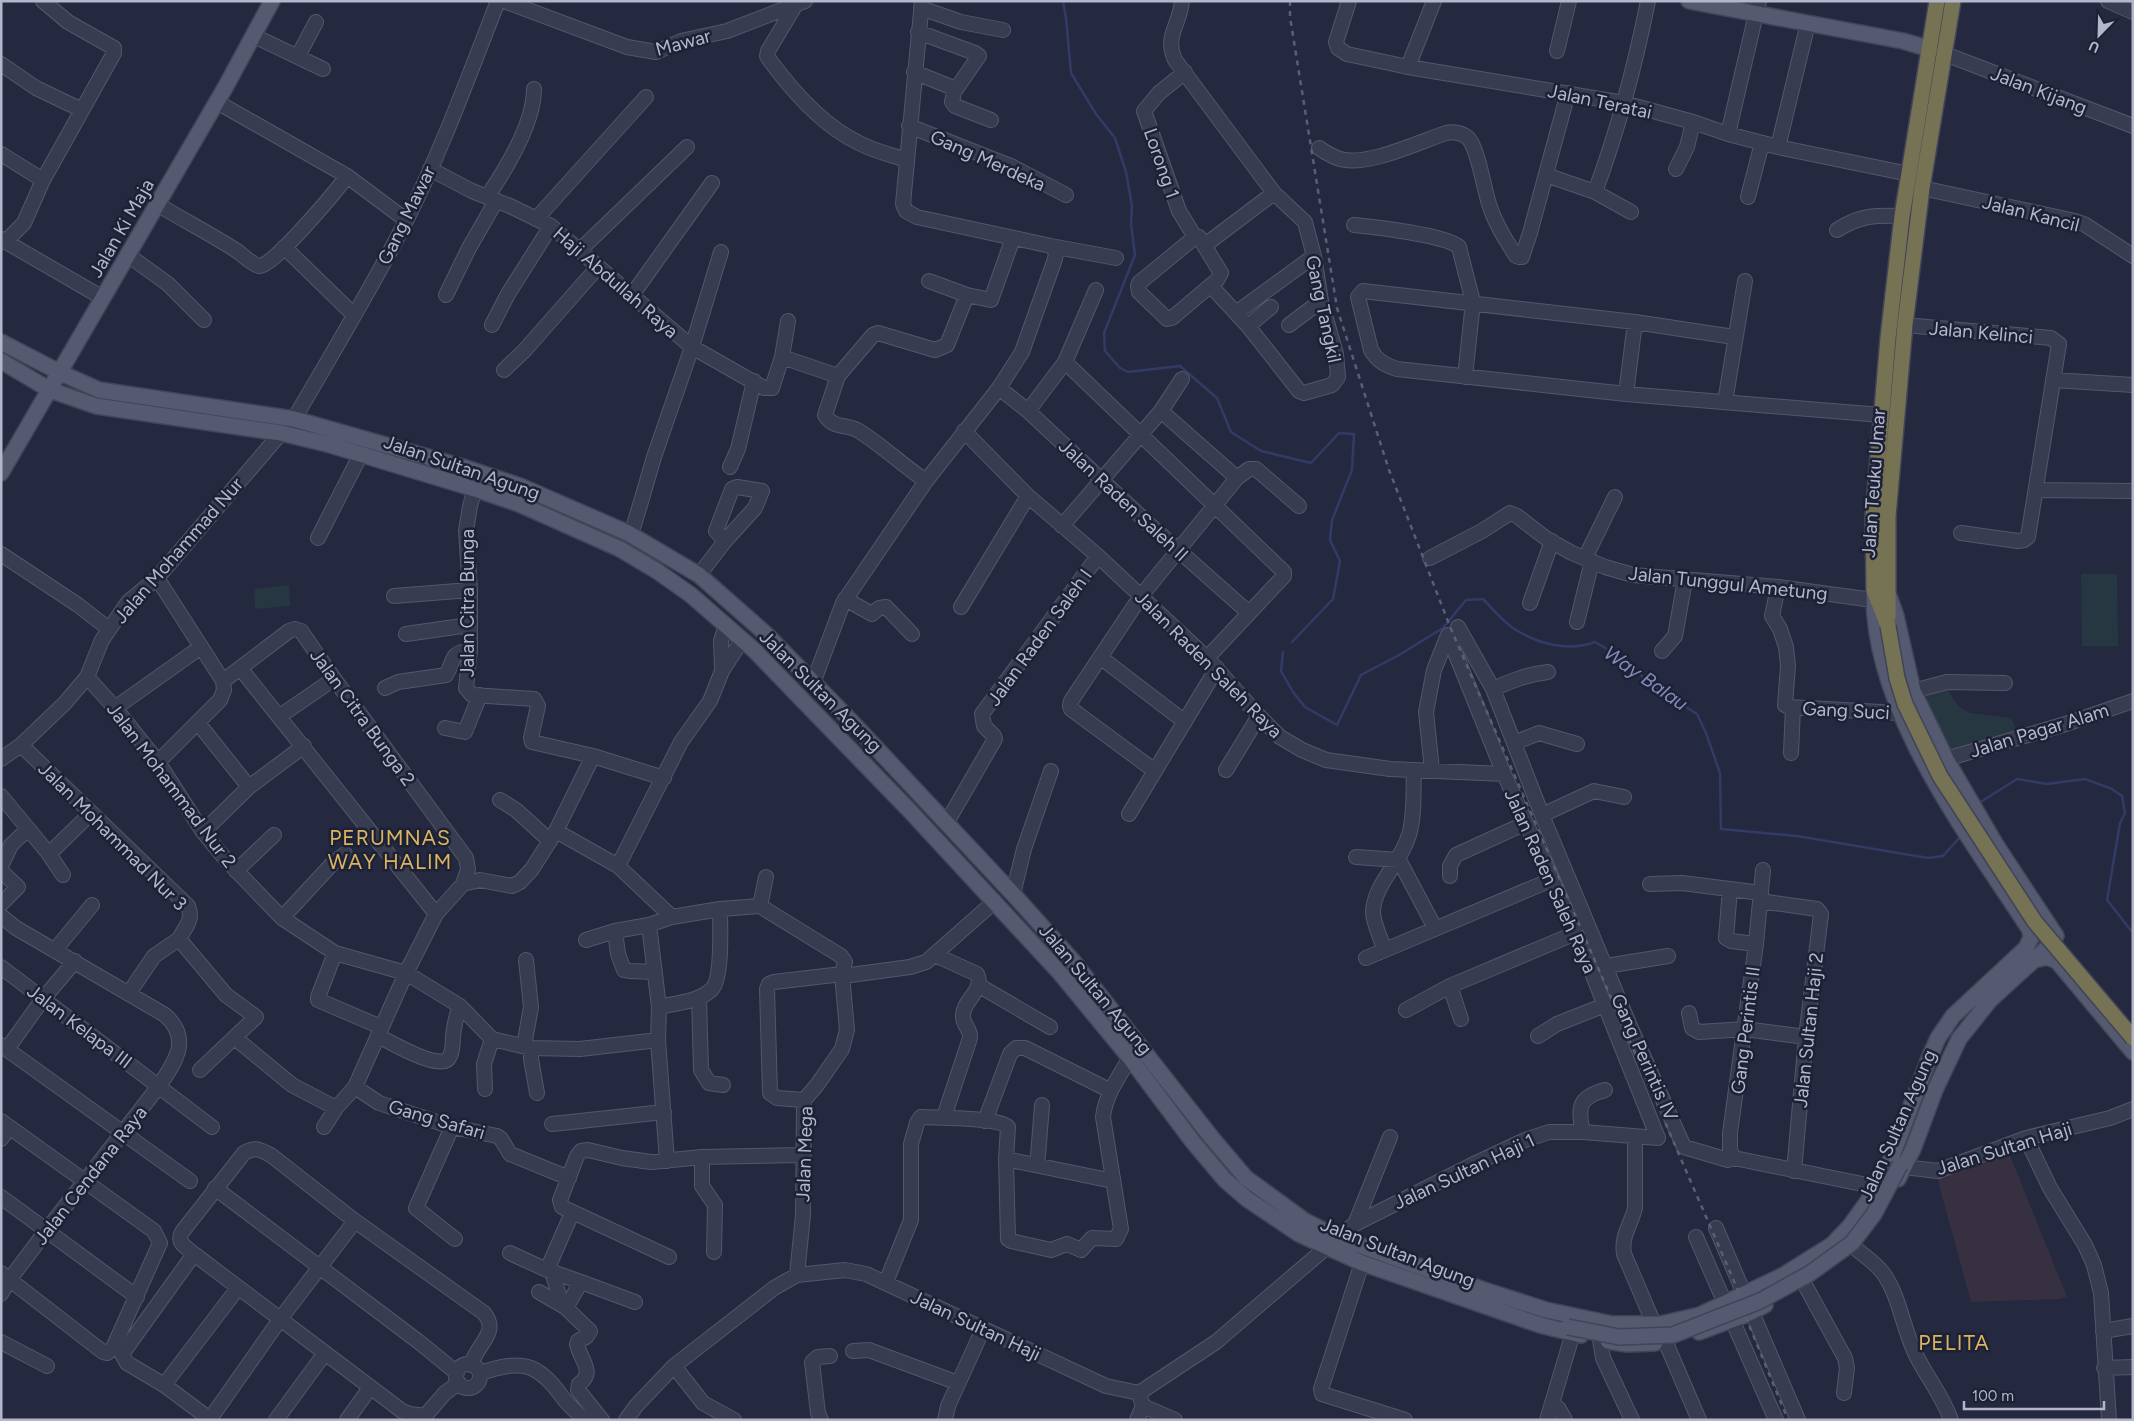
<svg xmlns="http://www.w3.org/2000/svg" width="2134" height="1421" viewBox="0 0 2134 1421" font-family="Figtree,sans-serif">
	<rect width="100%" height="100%" fill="#242940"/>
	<path fill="#363041" d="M2009,1153L2067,1297L2059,1299L1971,1302L1937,1177Z"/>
	<path fill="#263741" d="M2081,574H2117L2118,646H2082Z
		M289,585L290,606L255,609L254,589Z
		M1945,686L1959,707L1970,713L2011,718L2020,736L1953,755L1923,690Z"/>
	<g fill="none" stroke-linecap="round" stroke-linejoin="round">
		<path stroke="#333b64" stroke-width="2.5" d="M1063,1L1066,18L1071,73L1096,114L1115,138L1126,172L1132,206L1131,224L1135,255L1104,333L1105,351L1120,368L1128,372L1180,366L1217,398L1231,432L1261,451L1311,463L1339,433L1354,434L1352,470L1332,520L1330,540L1340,561L1333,599L1292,642
			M1283,652L1281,671L1293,692L1305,707L1337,725L1361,675L1399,655L1443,628L1466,600L1483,599C1491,607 1504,622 1513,628C1537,644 1568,652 1595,642L1634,665L1645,681L1697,714L1706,733L1720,773L1721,829L1797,836L1928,858L1943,856L1961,836
			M1979,803L2017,779L2047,784L2085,779L2112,789L2122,796L2125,813L2120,823L2107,900L2133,933"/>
		<g stroke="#53576b" stroke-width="16">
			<path id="minor" d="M504,1L627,47L656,52L681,41L727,31L805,1
				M1182,1C1180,25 1164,36 1175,60L1274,193L1305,222L1314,256L1321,301L1336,354L1338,377L1332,385L1304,393L1299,391L1248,326L1211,286
				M1349,1L1336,42L1338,48L1347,54L1408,67L1624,103L1693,122L1728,134L1778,147L1909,174
				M2108,1L2133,12
				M795,4V6L768,51L767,56L771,62C794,93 823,126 859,143C874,151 891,155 907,160
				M921,8L961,22L1003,30
				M918,32L975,53L979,56L954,92
				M254,36L323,69
				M1557,51L1569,1
				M1945,54L2133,126
				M298,56L316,22
				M1,64L36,88L82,110
				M1408,67L1434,1
				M914,72L951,87L954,92L952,102L955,106L991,120
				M1185,72L1159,93L1144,111L1179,211L1195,237H1199L1221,273L1217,280L1172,318L1167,319L1139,292L1138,286L1139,283L1195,237
				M217,102L347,176L406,220
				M909,126L1013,167L1066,195
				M1728,134L1759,1
				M1778,147L1808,23
				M1319,148C1325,152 1333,157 1340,159C1367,167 1419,142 1446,133C1453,131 1462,133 1468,138C1478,148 1484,189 1489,204C1495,223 1505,239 1516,256L1519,257H1522L1530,233L1568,93
				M1,154L43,180
				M430,169L472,191L510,206L551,226L692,347L764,388H772L782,357L838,376
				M1676,169L1687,147L1693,122
				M1546,175L1595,192L1631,212
				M1922,188L2075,221L2084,224L2133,256
				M1595,192C1618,130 1635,66 1648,1
				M487,197C506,169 534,123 534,89
				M1748,197L1762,143
				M157,204C183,220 211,234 237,251C243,255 251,264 259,266C272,268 337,190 347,176
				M536,219L646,97
				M1354,225C1374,227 1446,235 1459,247L1473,302L1465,377
				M1837,230C1860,215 1876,215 1902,216
				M1,239L103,298
				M5,242L24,223L43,180L114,53V48L68,22L43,1
				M1205,245L1274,193
				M1051,246L1116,258
				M284,247L354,315
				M580,250L687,147
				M128,255L168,284L204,320
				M929,281L967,295L991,300L1013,238
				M446,295L469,248L496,201
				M632,295L712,183
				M1236,313L1314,256
				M492,325L508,294L551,226
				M1289,325L1321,301
				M1905,325L2051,338L2059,344L2028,537L2024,540L2018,541L1961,533
				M1248,326L1271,307
				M1734,337L1635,322L1363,291L1358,297L1371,350C1377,361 1385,365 1397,369L1626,394L1881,415
				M782,357L788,321
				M1065,362L1284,572V576L1207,658
				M504,370L524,351L598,267
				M2053,380L2133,385
				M999,388L1028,411L1151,526L1249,613
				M1626,394L1635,322
				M1725,402L1745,281
				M1028,411L1065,362L1096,290
				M1161,411L1237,478
				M294,419C332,354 371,289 406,221C442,150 469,75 498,1
				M964,431L1028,496L1098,556L1207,658L1259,716L1280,737L1302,750L1326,760L1390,769L1504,774
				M730,467L738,449L754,381
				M926,481C903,466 883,446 859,431C848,424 833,429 825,415L838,376L873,335L878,333L935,350L947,345L967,295
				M475,489L470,506L466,531L470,590V650L466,688L472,695L534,699L538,706L531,738L532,742L593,756L664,778
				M2036,490L2133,491
				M1062,526L1161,411L1182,379
				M628,533L634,525L643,495L654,457L692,347L721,252
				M318,538L361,454
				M1,554L78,605L109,629
				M1430,558L1482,531L1510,513L1517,516L1547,539L1572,553L1605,567L1633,575L1778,587L1873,600
				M1585,558L1615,497
				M699,575L725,541L755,508L762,491L737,487L732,489L716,531L725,541
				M157,578L223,681L224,690L220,700L158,762
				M1778,587L1772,616L1780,629L1786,647L1788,666L1785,705L1789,707L1899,713
				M394,596L470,590
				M845,599L872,614L879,608L886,607L912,634
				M1530,603L1552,541
				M961,607L1028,496
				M1577,622L1592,561
				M1458,627L1493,689L1542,815L1630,1026L1684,1147L1728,1160L1734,1158L1877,1187
				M406,634L469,625
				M1662,651L1675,636L1685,580
				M1100,657L1185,722
				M240,668L436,914
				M722,670L721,641L726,625
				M87,677L115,708L158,762L203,832L227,861L282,918L335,953L406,973L460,1006L492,1039L531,1048L580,1049L658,1040
				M223,681L289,631L295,629L301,631L335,680L466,858L468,869L463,884
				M813,683L843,603L926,481L999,388L1022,352L1055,259L1056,252L1051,246L917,217L906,211L903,204L922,1
				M385,688L398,682L446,675C456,659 448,654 470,650
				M1493,689C1511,681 1528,674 1548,672
				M1913,691L1947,682L2005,683
				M115,708L201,647
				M280,716L325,685
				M198,723L249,787
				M445,728L465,732L480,695
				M1514,743L1539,733L1577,744
				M21,745L188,906C194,920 185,927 179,939
				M1791,753L1793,707
				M1,759L21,745L65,703L87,677L102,640L128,602L157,578L281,433
				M1946,759L2069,723L2133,701
				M1226,770L1259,716
				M1432,770L1426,712L1434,670L1448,635
				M1155,771L1071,709L1070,706L1071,701L1141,596L1237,478L1249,469H1256L1299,506
				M1,796L49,854L63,875
				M500,800L516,810L550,841
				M1129,814L1217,668
				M1542,815L1594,791L1624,797
				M947,822L995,739L994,736L984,726L982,714L1098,556
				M556,831L618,866L672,917
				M203,832L249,787L304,746
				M49,854L90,814
				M1356,857L1399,860L1435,928
				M1,866L11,845L28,829
				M618,866L681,742L710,701L722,671L742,640
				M1,871L18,887L1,904
				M236,871L274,835
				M1450,876V866L1456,855L1526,823
				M1650,884L1682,883L1761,893
				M1730,889L1726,938L1731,941L1756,944
				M1013,894L1024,849L1051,771
				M1760,901L1817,909L1821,914L1806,1037L1794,1171
				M760,906L766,877
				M1,916L16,928L165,1015C192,1039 175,1062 159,1086L46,1231L10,1279L1,1294
				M282,918L332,864L345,854
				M649,925L659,1007L658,1040L667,1161
				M615,931L618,954L624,970L629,971L655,972
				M179,939L226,995L256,1017L200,1070
				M586,940L615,931L649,925L672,917L720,909L760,906L841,956L845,962L842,974L847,1030L842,1049L817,1085L804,1100L803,1215L797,1275
				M1384,949C1381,938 1373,923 1373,912C1374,884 1401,863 1409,835C1415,815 1413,791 1414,770
				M55,950L92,905
				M335,953L318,997V1000L381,1027
				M935,955L977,974C985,989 963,1001 963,1015C962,1025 971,1028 970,1038L944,1117
				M1366,958L1551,880
				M1606,966L1668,956
				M1,967L212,1127
				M843,976L910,967L926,962L994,902
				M978,985L1050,1027
				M1450,986L1461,1019
				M129,993L154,956L179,939
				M699,998L701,1070L709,1083L723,1085
				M659,1007C675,1003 698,1002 711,990C723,980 720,926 720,909
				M1406,1010L1450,986L1576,933
				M1689,1013L1692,1028L1699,1032L1745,1029L1806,1037
				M378,1036C391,1042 443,1074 450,1056C454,1048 452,1038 454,1029C455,1021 457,1014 460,1006
				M1538,1036L1557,1024L1605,1005
				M235,1038L292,1085L336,1108L355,1087L406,973L436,914L463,884L480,880L512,886L520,882L532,869L556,831L593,756
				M1,1045L190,1181
				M524,1046L531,1007L526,960
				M531,1048V1059L537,1093
				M7,1049L43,999L75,961
				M355,1087L379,1103L452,1127L497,1136L501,1139L510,1154L569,1178
				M485,1089L484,1064L492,1039
				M804,1100L777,1098L770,1093L767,989L769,984L774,982L842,974
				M1,1121L154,1231L160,1243L113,1348L107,1353L103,1352L1,1273
				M985,1121L1010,1054L1016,1048H1025L1111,1091
				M552,1124L664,1112
				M324,1127L336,1108
				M452,1127L416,1208L455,1239
				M1583,1132C1577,1107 1579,1097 1605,1090
				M1635,1137V1208C1631,1225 1621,1235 1624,1254L1654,1324
				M2026,1138L2050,1188L2085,1245L2094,1265L2101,1293L2109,1420
				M1,1139L9,1127
				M702,1157V1186L715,1205L714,1252
				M1734,1158L1730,1150V1133L1756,944L1763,870
				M1006,1159L1113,1181
				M1036,1165L1038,1156L1042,1105
				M1904,1167L1938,1171L2026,1138L2110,1118L2133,1109
				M215,1188L419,1342L457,1373
				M1,1197L137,1297
				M572,1213L547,1270L581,1282
				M1355,1224L1390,1137
				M1716,1228L1798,1420
				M1337,1237L1355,1224L1476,1163L1525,1140L1549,1132H1583L1658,1138L1576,933L1504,774L1448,635
				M1696,1237L1776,1420
				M1854,1247C1863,1255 1876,1263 1883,1273C1901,1298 1903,1332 1918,1359C1929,1380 1943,1397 1951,1420
				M510,1253L547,1270
				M194,1254L122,1354L127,1363L164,1385L211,1420
				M669,1257L562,1207L560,1200L577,1156L581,1151L588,1150L622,1158L651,1162L702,1157L802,1155
				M1362,1263L1321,1389L1322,1394L1405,1420
				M552,1272L562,1305
				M886,1282L911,1220V1144L917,1123L921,1117C938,1118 998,1117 1008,1127L1006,1159L1008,1239L1011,1241L1051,1250L1067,1244L1081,1250L1092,1238L1116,1239L1121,1229L1103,1117C1105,1096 1119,1076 1130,1058
				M1805,1285L1845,1358L1847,1368L1844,1393
				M539,1292L565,1307
				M2103,1331L2133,1326
				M1600,1340L1603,1358L1632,1420
				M1,1342L47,1366
				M1666,1343L1699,1420
				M853,1351L869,1350L958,1383
				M456 1376a12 12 0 1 1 24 0a12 12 0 1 1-24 0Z
				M674,1366L703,1403L734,1420
				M2104,1368L2133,1367
				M480,1373C521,1360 537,1361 563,1398C569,1406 578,1413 585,1420
				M459,1383L445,1393L425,1416L410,1414L402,1411L194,1254C186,1247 176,1243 182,1232L244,1153C256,1146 261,1150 272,1156L355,1221L484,1313C500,1333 477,1343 471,1365
				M164,1385L238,1288
				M1553,1404L1559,1409L1565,1420
				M1143,1406L1175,1420
				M210,1419L281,1318L355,1221
				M276,1420L325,1353
				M347,1420L370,1388
				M602,1420L578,1390L579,1384C596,1372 580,1360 577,1344L578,1341L586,1337L590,1331L566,1308L581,1282L635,1302
				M626,1420L636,1406L674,1366L774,1288L797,1275L845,1270L866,1274L1106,1386L1139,1393L1216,1342L1327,1247
				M821,1420L818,1413L812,1362L818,1357L830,1356
				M945,1420L948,1406L983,1329
				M1137,1420L1143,1406L1140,1397
				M1547,1420L1573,1333"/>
		</g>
		<g stroke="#414559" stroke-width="18">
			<path id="major" d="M1689,1L1903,41L1930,49
				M1,342L61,373L99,390L294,419L466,468L520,486L628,533L699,575L767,635L850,720L1013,894L1073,961L1212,1138L1246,1178L1305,1221L1337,1237L1484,1290L1546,1310L1612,1324H1661L1700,1315L1782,1276L1833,1244L1850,1226L1868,1201L1889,1164L1930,1056L1938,1038L1953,1016L2026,948L2031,938L2030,930C1967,833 1871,709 1874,590
				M1,361L50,390L96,406L281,433L327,444L475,489L519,504L620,549L657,571L691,595L754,650L910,811L1060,973L1130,1058L1193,1142L1225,1180L1247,1199L1299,1234L1362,1263L1540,1325L1581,1335
				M1,473L226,86L272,1
				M1889,596L1896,616L1913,691L1946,759L1996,845L2056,936
				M2034,960L2047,957L2057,961L2133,1052
				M1898,1179L1913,1149L1935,1090L1959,1039L1990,1000L2046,949L2050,941L2051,930
				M1699,1332L1745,1315L1765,1305
				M1608,1341L1627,1344L1655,1343"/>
		</g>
		<g stroke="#404458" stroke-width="18">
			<path id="highway" d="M1888,617V516L1905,325L1922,188L1953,1
				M1888,626L1874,590L1873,517L1888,338L1902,216L1937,1"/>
		</g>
		<use href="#minor" stroke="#383c50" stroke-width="14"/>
		<use href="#major" stroke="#565a70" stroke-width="15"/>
		<use href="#highway" stroke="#767254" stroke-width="15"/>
		<path stroke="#5a5e77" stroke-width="2.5" stroke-dasharray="5 5" stroke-linecap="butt" d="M1290,1V17L1337,308L1389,470L1451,629L1740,1295L1745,1315L1788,1420"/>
		<g stroke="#414559" stroke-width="18" stroke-linecap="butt">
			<path id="major-bridge" d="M1568,1327L1619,1337L1673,1335L1760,1301L1809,1274L1852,1243L1874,1214L1900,1165"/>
		</g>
		<g stroke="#404458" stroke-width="18" stroke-linecap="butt">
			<path id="highway-bridge" d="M1888,626L1897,678L1905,704L1940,776L2035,922L2133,1038"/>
		</g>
		<use href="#major-bridge" stroke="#565a70" stroke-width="15"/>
		<use href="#highway-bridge" stroke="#767254" stroke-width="15"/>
	</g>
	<g text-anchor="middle" stroke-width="5" stroke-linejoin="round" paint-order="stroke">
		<g font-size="19" fill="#b4b7cb" stroke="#1d2135">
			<text transform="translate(683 42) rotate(-15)" y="7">Mawar</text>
			<text transform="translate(2039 90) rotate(21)" y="7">Jalan Kijang</text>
			<text transform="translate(1600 101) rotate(12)" y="7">Jalan Teratai</text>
			<text transform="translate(988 160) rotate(24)" y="7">Gang Merdeka</text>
			<text transform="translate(1162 163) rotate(71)" y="7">Lorong 1</text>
			<text transform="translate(2031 213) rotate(14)" y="7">Jalan Kancil</text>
			<text transform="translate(406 215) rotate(-64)" y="7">Gang Mawar</text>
			<text transform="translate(121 228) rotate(-60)" y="7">Jalan Ki Maja</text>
			<text transform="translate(616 282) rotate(41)" y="7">Haji Abdullah Raya</text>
			<text transform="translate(1324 309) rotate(78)" y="7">Gang Tangkil</text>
			<text transform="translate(1981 332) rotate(5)" y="7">Jalan Kelinci</text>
			<text transform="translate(462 467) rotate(19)" y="7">Jalan Sultan Agung</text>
			<text transform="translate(1873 483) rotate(-86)" y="7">Jalan Teuku Umar</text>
			<text transform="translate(1124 500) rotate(43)" y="7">Jalan Raden Saleh II</text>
			<text transform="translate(178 550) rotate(-49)" y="7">Jalan Mohammad Nur</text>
			<text transform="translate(1728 583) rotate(6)" y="7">Jalan Tunggul Ametung</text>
			<text transform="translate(467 603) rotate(-90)" y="7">Jalan Citra Bunga</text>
			<text transform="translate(1039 637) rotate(-54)" y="7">Jalan Raden Saleh I</text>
			<text transform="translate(1209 664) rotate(45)" y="7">Jalan Raden Saleh Raya</text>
			<text transform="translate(821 691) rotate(45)" y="7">Jalan Sultan Agung</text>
			<text transform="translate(1846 710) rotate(3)" y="7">Gang Suci</text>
			<text transform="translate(363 717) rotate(54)" y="7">Jalan Citra Bunga 2</text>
			<text transform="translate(2039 730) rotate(-17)" y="7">Jalan Pagar Alam</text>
			<text transform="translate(172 785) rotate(53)" y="7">Jalan Mohammad Nur 2</text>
			<text transform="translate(113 836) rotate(45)" y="7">Jalan Mohammad Nur 3</text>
			<text transform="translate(1551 881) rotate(66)" y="7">Jalan Raden Saleh Raya</text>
			<text transform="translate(1096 989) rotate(50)" y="7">Jalan Sultan Agung</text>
			<text transform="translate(80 1026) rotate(37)" y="7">Jalan Kelapa III</text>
			<text transform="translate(1745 1030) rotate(-83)" y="7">Gang Perintis II</text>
			<text transform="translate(1808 1030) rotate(-84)" y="7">Jalan Sultan Haji 2</text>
			<text transform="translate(1645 1057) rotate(66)" y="7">Gang Perintis IV</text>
			<text transform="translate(437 1119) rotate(16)" y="7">Gang Safari</text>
			<text transform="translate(1897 1125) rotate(-66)" y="7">Jalan Sultan Agung</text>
			<text transform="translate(2004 1148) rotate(-17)" y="7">Jalan Sultan Haji</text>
			<text transform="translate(804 1154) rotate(-88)" y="7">Jalan Mega</text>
			<text transform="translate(1464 1171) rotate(-25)" y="7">Jalan Sultan Haji 1</text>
			<text transform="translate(90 1175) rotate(-52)" y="7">Jalan Cendana Raya</text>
			<text transform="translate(1398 1252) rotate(21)" y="7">Jalan Sultan Agung</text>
			<text transform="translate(976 1325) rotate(25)" y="7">Jalan Sultan Haji</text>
		</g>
		<g font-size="20" font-style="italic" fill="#828bb8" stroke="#1d2135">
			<text transform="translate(1646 678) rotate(35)" y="7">Way Balau</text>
		</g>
		<g font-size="21" letter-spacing="1" fill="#dab460" stroke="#1d2135">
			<text x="390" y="845">PERUMNAS<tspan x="390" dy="24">WAY HALIM</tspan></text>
			<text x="1954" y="1350">PELITA</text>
		</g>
	</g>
	<rect width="2134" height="1421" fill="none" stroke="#b4b7cb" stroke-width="5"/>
	<g transform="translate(2099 35) rotate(203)" stroke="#1d2135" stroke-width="4" paint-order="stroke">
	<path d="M0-4L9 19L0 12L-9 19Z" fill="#b4b7cb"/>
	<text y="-8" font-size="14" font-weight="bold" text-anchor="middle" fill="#b4b7cb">U</text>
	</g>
	<path d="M1964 1401v8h140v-8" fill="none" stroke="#b4b7cb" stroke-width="2.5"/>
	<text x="1972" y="1401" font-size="15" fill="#b4b7cb" stroke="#1d2135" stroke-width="4" paint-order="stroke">100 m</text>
</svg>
